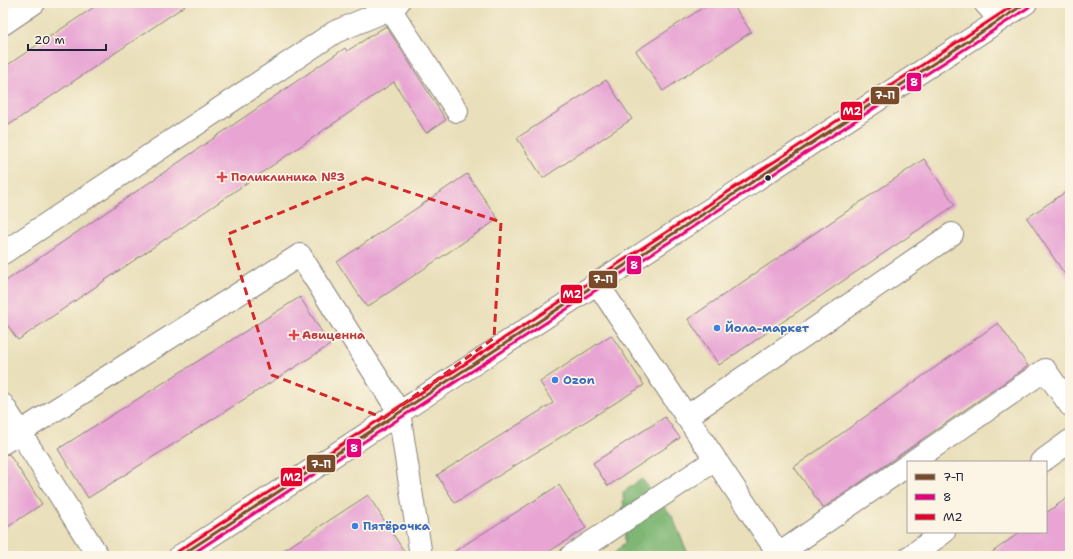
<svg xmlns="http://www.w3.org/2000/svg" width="1073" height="559" viewBox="0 0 1073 559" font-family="'Shantell Sans',sans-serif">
	<rect width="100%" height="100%" fill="#fcf5e5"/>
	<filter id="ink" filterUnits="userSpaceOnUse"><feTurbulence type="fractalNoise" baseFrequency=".025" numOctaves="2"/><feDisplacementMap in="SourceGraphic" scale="8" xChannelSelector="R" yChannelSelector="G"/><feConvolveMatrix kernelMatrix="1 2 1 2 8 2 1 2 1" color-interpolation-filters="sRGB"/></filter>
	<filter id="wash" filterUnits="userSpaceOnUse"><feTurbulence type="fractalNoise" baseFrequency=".012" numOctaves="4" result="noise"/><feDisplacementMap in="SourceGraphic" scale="16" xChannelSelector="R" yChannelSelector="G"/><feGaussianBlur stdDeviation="0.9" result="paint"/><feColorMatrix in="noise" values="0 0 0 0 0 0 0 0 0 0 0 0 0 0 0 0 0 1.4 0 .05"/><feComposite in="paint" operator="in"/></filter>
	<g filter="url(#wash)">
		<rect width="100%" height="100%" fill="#e9dfba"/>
		<path fill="#7eb673" stroke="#506c57" d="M642,479L672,516L689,556H612L625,542L623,492Z"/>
		<g id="blocks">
			<path fill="#e8a5d4" d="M100,3H189L3,129V68Z
				M710,3H732L751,32L663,91L636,51Z
				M386,26L446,120L426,133L394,82L18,340L3,319V283L345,48L347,51Z
				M606,80L632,119L543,178L517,138Z
				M924,159L955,205L719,365L688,319Z
				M467,174L498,219L367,307L337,262Z
				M1070,189V282L1027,218Z
				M300,297L330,345L88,498L58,449Z
				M998,323L1028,366L823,508L794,467Z
				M611,335L644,385L455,503L437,475L553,403L540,382Z
				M665,417L680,438L608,486L593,463Z
				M9,454L42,504L3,530V455Z
				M559,485L586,528L542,556H447Z
				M368,495L407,556H275Z
				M1070,496V556H987L1020,532H1046V513Z"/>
		</g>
	</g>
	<g filter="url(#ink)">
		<use href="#blocks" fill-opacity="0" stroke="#86807a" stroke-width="1"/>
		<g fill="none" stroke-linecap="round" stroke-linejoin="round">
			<g stroke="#86807a" stroke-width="24">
				<path id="minor" d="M985,3L1000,20
					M390,9L457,111
					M3,24L34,3
					M3,253L335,32L390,9L398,3
					M597,283L780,556
					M3,405L98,556
					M686,417L952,234
					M3,443L300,255L399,412L421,556
					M912,462L1045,370L1070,405
					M1041,462L1070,441
					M779,554L908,465
					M180,556L1026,3
					M571,556L715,460
					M911,556L944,532"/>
			</g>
			<use href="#minor" stroke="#fff" stroke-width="22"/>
			<g stroke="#fcf5e5" stroke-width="6">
				<path id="bus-1" d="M180,556L1026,3"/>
			</g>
			<g stroke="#fcf5e5" stroke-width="6">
				<path id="bus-2" d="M189,556L1029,7"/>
			</g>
			<g stroke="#fcf5e5" stroke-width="6">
				<path id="bus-3" d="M177,552L1017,3"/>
			</g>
			<use href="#bus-1" stroke="#7a4b2a" stroke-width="3"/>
			<use href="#bus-2" stroke="#e5007d" stroke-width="3"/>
			<use href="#bus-3" stroke="#e4002b" stroke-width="3"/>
		</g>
	</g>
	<path fill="none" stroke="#d62828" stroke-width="3" stroke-dasharray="8 5" stroke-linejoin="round" d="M366,178L501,222L494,338L384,418L272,375L228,234Z"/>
	<g fill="#e0444e" stroke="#fcf5e5" stroke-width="1.5">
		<path d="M220 171h4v4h4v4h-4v4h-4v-4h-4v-4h4z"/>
		<path d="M292 329h4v4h4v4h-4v4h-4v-4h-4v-4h4z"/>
	</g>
	<circle fill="#22223b" stroke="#fcf5e5" stroke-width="1.5" cx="768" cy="178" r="3.5"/>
	<g fill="#3f7fe0" stroke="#fcf5e5" stroke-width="1.5">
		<circle cx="717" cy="328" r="4"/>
		<circle cx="555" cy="380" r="4"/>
		<circle cx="355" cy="526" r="4"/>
	</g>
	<g text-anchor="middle" stroke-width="3.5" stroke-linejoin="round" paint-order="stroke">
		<g font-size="12" font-weight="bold" fill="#be3a42" stroke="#fcf5e5" text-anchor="start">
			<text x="231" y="181">Поликлиника №3</text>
			<text x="302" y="339">Авиценна</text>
		</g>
		<g font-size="12" font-weight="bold" fill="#366cbe" stroke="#fcf5e5" text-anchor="start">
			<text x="725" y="332">Йола-маркет</text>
			<text x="563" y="384">Ozon</text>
			<text x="363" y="530">Пятёрочка</text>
		</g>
	</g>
	<g stroke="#fcf5e5" stroke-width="1.5">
		<rect x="906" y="72" width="16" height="20" rx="4" fill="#e5007d"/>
		<rect x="870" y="86" width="30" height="19" rx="4" fill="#7a4b2a"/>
		<rect x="840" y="101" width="23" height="20" rx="4" fill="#e4002b"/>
		<rect x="626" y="255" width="16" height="20" rx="4" fill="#e5007d"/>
		<rect x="588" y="270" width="30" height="19" rx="4" fill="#7a4b2a"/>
		<rect x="560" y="284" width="23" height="20" rx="4" fill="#e4002b"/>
		<rect x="346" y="438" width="16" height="20" rx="4" fill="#e5007d"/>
		<rect x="306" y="454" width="30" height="19" rx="4" fill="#7a4b2a"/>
		<rect x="280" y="467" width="23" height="20" rx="4" fill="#e4002b"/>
	</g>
	<g font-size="11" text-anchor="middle" font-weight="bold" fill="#fff">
		<text x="914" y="86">8</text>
		<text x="885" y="99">7-П</text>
		<text x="852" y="115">М2</text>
		<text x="634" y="269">8</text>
		<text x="603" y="283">7-П</text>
		<text x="572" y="298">М2</text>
		<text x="354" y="452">8</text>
		<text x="321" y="468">7-П</text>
		<text x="292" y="481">М2</text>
	</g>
	<rect width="1073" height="559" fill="none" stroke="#fcf5e5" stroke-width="16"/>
	<rect x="907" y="461" width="140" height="72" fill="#fcf5e5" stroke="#a5a1a1"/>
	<rect x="915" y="474" width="20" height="6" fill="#7a4b2a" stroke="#a5a1a1"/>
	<text x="943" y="481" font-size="12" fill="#22223b">7-П</text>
	<rect x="915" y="494" width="20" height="6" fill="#e5007d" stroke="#a5a1a1"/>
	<text x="943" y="501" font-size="12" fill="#22223b">8</text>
	<rect x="915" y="514" width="20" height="6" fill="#e4002b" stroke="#a5a1a1"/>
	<text x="943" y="521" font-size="12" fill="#22223b">М2</text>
	<path d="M28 44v6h78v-6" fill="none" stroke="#22223b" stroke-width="2"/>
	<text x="34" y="44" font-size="12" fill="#22223b" stroke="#fcf5e5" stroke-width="3" paint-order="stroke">20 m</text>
</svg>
